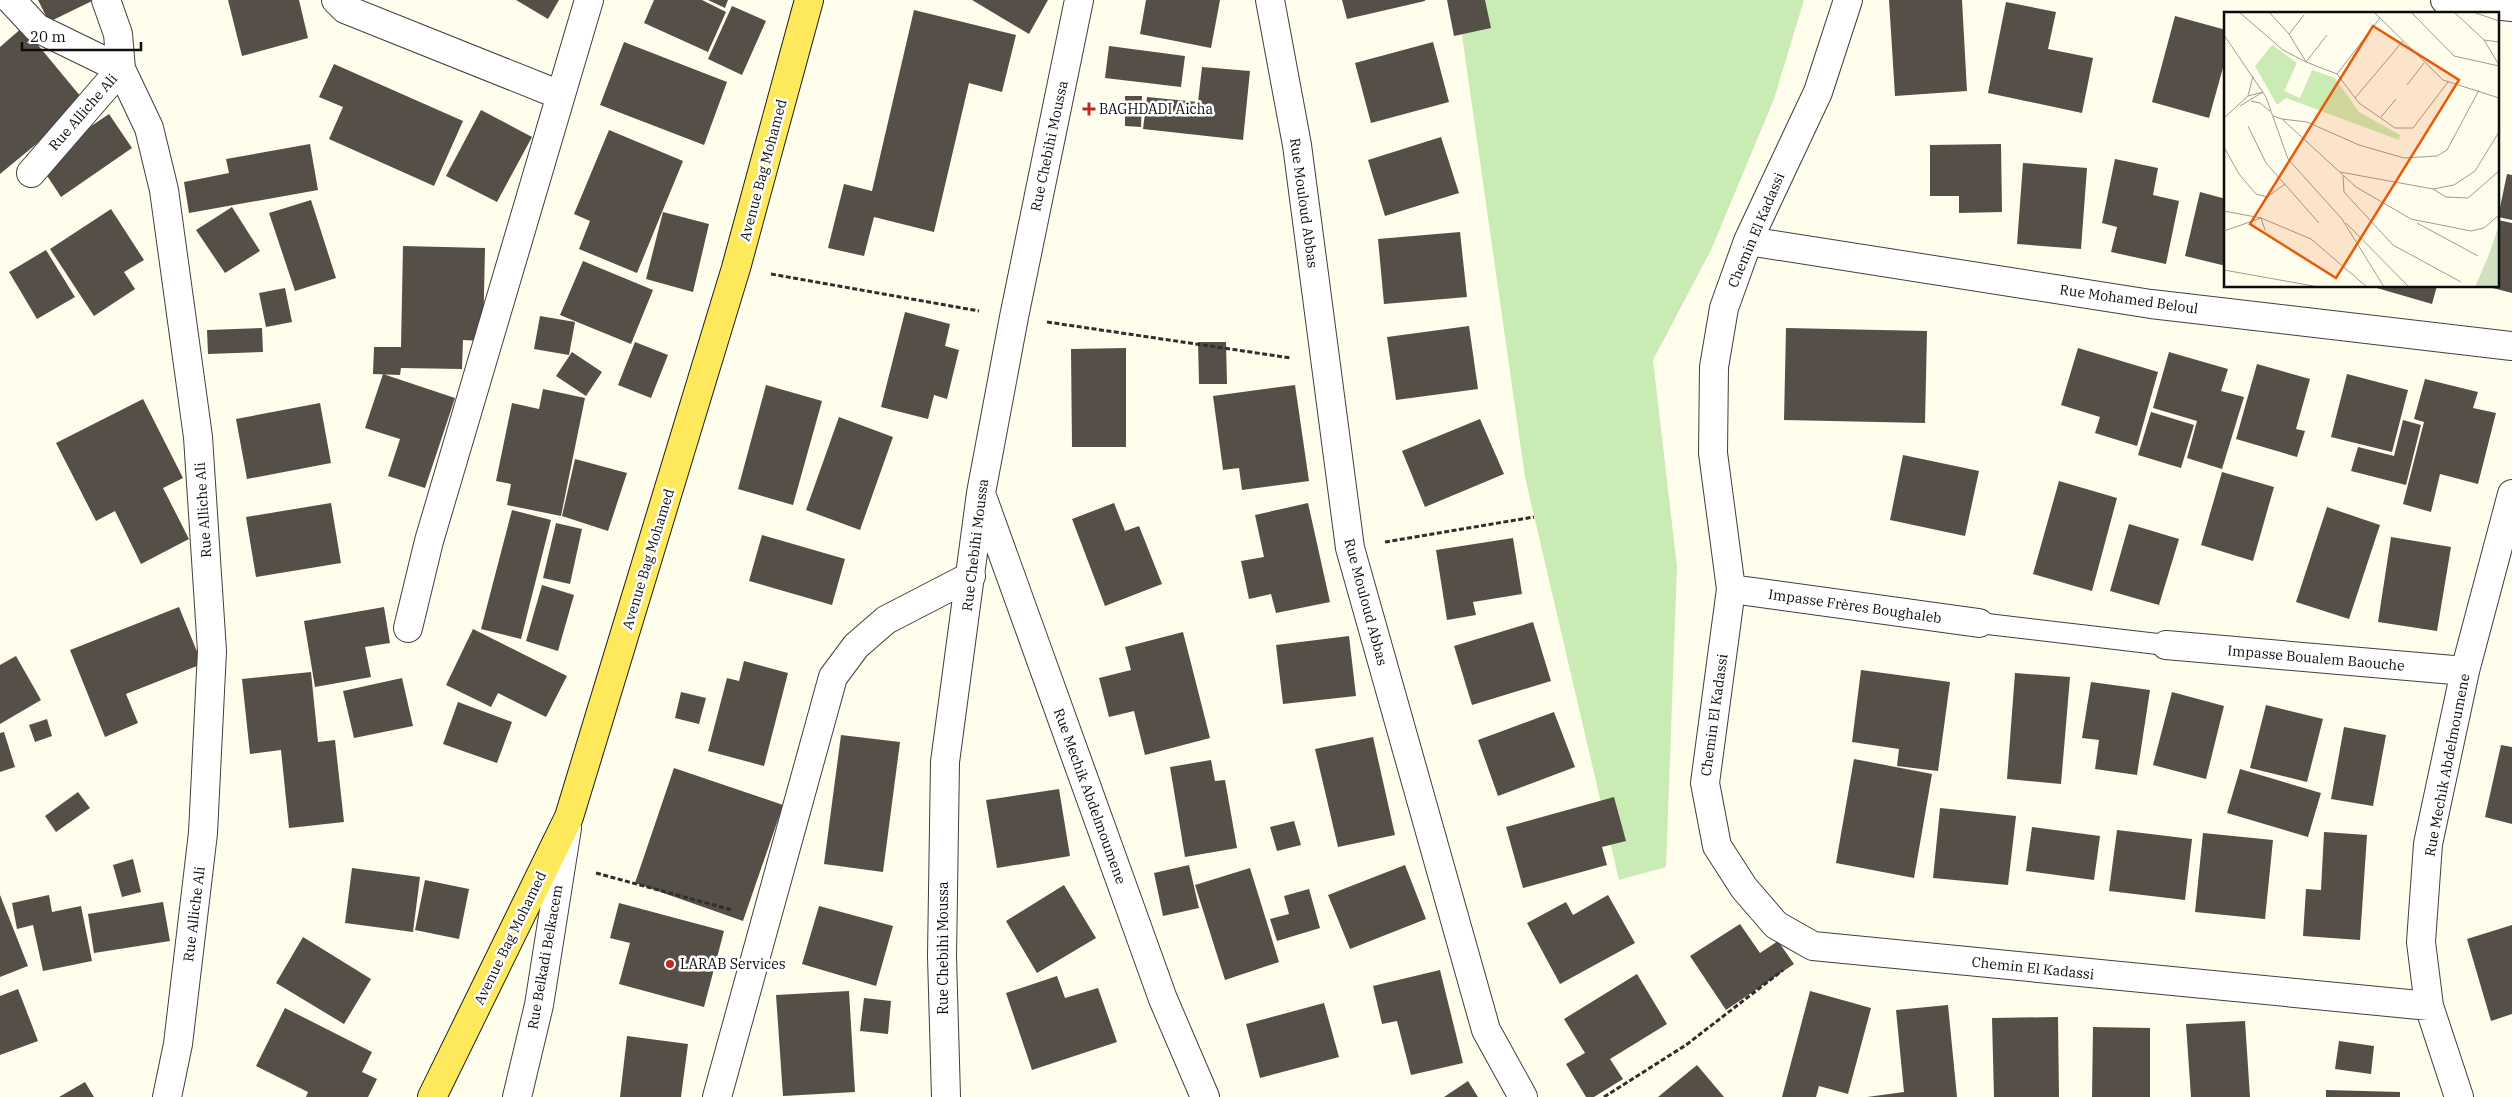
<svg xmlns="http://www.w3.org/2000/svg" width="2512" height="1097" viewBox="0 0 2512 1097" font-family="'IBM Plex Serif',serif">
	<rect width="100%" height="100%" fill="#fffdec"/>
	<path fill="#caebb4" d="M1457,0H1804L1774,99L1711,250L1653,360L1677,567L1666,867L1619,880L1525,477Z"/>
	<path fill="#564f48" d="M38,0H94L49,22Z
		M228,0H299L308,38L242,56Z
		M516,0H559L548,19Z
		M654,0H702L726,12L708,52L644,23Z
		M708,0H728L725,8Z
		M972,0H1048L1029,34Z
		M1146,0H1220L1211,48L1140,34Z
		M1342,0H1425V1L1347,19Z
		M1447,0H1485L1491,28L1454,36Z
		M1889,0H1962L1967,91L1895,96Z
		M2006,2L2056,12L2048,49L2093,58L2082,113L1988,93Z
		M732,6L766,21L742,75L708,59Z
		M914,10L1016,35L1002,92L969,83L934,232L874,217L864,256L828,248L844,184L872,191Z
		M2175,16L2226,30V57L2209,118L2152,102Z
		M23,27L86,103L0,174V47Z
		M624,42L727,82L704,145L600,105Z
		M1433,42L1449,102L1371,123L1355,63Z
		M1109,46L1185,56L1181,87L1105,78Z
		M334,64L463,121L434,186L329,139L343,107L319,97Z
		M1202,67L1250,71L1243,140L1143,129L1147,97L1198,102Z
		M1125,96H1142L1141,127L1125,126Z
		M481,110L532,137L497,202L446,176Z
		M109,114L132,148L61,197L38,162Z
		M609,130L683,161L637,273L579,249L590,221L574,214Z
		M1441,137L1459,193L1385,216L1368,160Z
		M310,144L318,190L189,213L184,182L229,173L226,159Z
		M2001,144L2002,212L1959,213V196H1930V145Z
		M2115,159L2158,168L2153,195L2179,201L2166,264L2111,252L2117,227L2102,223Z
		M2023,163L2087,168L2081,249L2017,244Z
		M2507,174L2512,175V220L2498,217Z
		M2200,192L2226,199V266L2185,256Z
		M311,200L336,278L295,291L269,213Z
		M232,207L260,251L225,273L196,230Z
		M111,209L144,260L124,272L135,289L94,316L50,249Z
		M663,212L709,224L693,292L646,279Z
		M2498,220L2512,223V293L2489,287L2498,286Z
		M1460,232L1467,297L1384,304L1378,239Z
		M403,246L485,248L483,341L463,340L462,369L401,368L400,375L373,374L374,347H401Z
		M46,250L75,297L37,319L9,272Z
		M583,261L653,290L631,344L560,315Z
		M2370,286H2437L2432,304Z
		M285,288L292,322L266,327L259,293Z
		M905,312L950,324L945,346L959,350L947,399L934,395L928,419L881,407Z
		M540,316L575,322L569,355L534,349Z
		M1469,326L1478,389L1396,400L1387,337Z
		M262,328L263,352L208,354L207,330Z
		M1786,328L1927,331L1925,423L1784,420Z
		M635,342L668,355L651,398L618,385Z
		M1198,342H1226L1227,384H1199Z
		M1126,348V447H1072L1071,349Z
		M2078,348L2158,372L2137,446L2095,433L2100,417L2061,405Z
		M572,352L602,372L586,396L556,376Z
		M2169,352L2228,369L2221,391L2244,397L2222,469L2187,458L2197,421L2153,408Z
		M2257,364L2310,379L2296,429L2305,431L2297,457L2236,439Z
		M383,374L455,398L425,488L388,476L400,439L365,428Z
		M2347,374L2408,390L2392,452L2331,437Z
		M2425,379L2478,392L2473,408L2496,413L2478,484L2440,474L2431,512L2403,504L2424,422L2414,419Z
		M766,385L822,401L793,505L738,489Z
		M1295,385L1309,481L1242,490L1239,468L1223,470L1213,396Z
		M543,389L585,398L561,516L507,505L511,484L496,481L512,403L539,409Z
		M143,399L183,478L163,488L189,539L141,564L115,511L96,521L56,443Z
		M320,403L331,463L247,479L236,419Z
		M2151,412L2194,425L2181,468L2138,455Z
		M839,417L893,437L860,530L806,510Z
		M1480,419L1504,474L1425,507L1402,451Z
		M2403,420L2421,425L2406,485L2351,471L2358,447L2394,456Z
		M1903,455L1979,471L1965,536L1890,520Z
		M575,459L627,473L608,531L562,516Z
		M2222,472L2274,487L2253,561L2201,545Z
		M2059,481L2117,498L2092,591L2033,574Z
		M331,503L341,563L256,577L246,517Z
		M1114,503L1125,531L1139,526L1162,584L1105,606L1072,519Z
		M1308,503L1330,602L1276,613L1271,594L1249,599L1241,561L1264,557L1255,515Z
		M2327,507L2380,525L2349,619L2296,602Z
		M512,510L551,520L521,639L481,629Z
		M556,523L582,529L570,584L543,578Z
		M2129,524L2179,539L2159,605L2110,591Z
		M762,535L845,559L832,605L749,581Z
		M2391,537L2451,547L2437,631L2378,622Z
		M1513,538L1522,594L1473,602L1476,615L1447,620L1436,550Z
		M542,585L574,595L558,651L526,641Z
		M179,607L202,664L126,694L138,723L105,737L70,650Z
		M384,607L390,643L365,647L371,677L315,687L304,621Z
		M1533,622L1551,681L1472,705L1454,646Z
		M473,629L567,676L546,717L498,693L491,707L446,685Z
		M1183,632L1210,738L1145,755L1134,711L1109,717L1099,678L1131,670L1125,647Z
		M1349,636L1356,696L1283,704L1276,645Z
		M16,656L41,700L0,724V665Z
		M744,661L788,673L764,766L708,751L727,678L739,681Z
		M1861,670L1950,682L1938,771L1897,766L1899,749L1852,742Z
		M311,672L318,742L335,740L344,822L289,828L281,750L250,754L242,679Z
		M2015,673L2070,677L2061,784L2007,779Z
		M402,678L413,726L354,738L343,691Z
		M2091,682L2150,690L2137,775L2095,769L2099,740L2082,738Z
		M681,692L706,698L699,724L675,718Z
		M2172,692L2224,706L2206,779L2153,765Z
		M458,702L512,722L497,763L443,744Z
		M2266,705L2323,719L2307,782L2250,768Z
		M1554,712L1575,767L1498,796L1478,740Z
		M47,719L52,736L35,742L29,725Z
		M2344,727L2386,735L2373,806L2331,799Z
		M4,732L15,767L0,772V733Z
		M841,735L900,742L883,872L824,864Z
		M1373,737L1395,835L1338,847L1315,749Z
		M2501,745L2512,747V824L2485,817Z
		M1854,759L1932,774L1914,878L1836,863Z
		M1211,760L1215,781L1225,780L1237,848L1185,857L1170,767Z
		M674,768L783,805L743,921L635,883Z
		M2240,769L2321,793L2308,837L2227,813Z
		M1059,789L1070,856L997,868L986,800Z
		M78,792L90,808L56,832L45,816Z
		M1614,797L1626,841L1602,847L1607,865L1523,888L1506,827Z
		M1940,808L2016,816L2008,885L1933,878Z
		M1294,821L1301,845L1277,851L1270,827Z
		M2032,827L2100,836L2094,880L2026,871Z
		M2117,830L2192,839L2185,900L2109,891Z
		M2324,832L2367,835L2360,940L2303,936L2306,889L2321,890Z
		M2203,833L2273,840L2265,919L2195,912Z
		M133,859L141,892L122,897L113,865Z
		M1189,865L1199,908L1163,916L1154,873Z
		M1405,865L1426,919L1350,949L1328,895Z
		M352,868L420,877L413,932L345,923Z
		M1250,868L1279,962L1225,980L1195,885Z
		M425,880L469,889L459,939L415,930Z
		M1064,885L1096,938L1037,973L1006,921Z
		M1309,889L1320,928L1277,941L1270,919L1289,914L1284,896Z
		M0,895L28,966L0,977Z
		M49,895L52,912L81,906L92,961L43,971L33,925L17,929L12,903Z
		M1608,895L1635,943L1560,984L1527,923L1566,902L1573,915Z
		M163,902L170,941L94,953L88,914Z
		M619,903L724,931L704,1007L619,984L630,943L610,938Z
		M819,906L893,926L876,986L802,964Z
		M1740,924L1760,953L1778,941L1794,964L1726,1010L1690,956Z
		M2512,925V1014L2491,1021L2467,939Z
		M303,937L371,979L344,1024L276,983Z
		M1440,970L1463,1063L1411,1075L1397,1021L1382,1024L1373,986Z
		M1637,974L1667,1024L1610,1059L1623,1079L1594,1097H1586L1566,1064L1585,1053L1564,1019Z
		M1057,976L1065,998L1098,988L1117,1042L1032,1070L1006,993Z
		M18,989L38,1041L0,1055V996Z
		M849,991L855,1092L783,1096L776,995Z
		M1810,991L1871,1008L1848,1094L1819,1086L1816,1097H1782Z
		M864,998L891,1001L888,1034L860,1031Z
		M1324,1003L1339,1057L1260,1078L1246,1024Z
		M1948,1005L1957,1097H1867L1904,1092L1896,1010Z
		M285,1008L372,1052L362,1072L377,1079L368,1097H306L308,1092L256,1066Z
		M2058,1017L2059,1097H1994L1992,1018Z
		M2245,1021L2250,1097H2191L2186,1024Z
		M2093,1027L2150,1028V1097H2092Z
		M627,1036L688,1044L681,1097H620Z
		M2339,1041L2374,1046L2371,1074L2335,1069Z
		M1697,1065L1724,1097H1658Z
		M1468,1081L1478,1097H1444Z
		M85,1082L94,1097H59Z
		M2326,1090L2400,1092V1097H2326Z"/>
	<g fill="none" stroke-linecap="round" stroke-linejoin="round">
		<g stroke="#3f3f3f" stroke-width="22">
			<path id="service" d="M1979,623L2166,645"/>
		</g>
		<g stroke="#3f3f3f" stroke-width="30">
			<path id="minor" d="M11,0L37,28L121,69
				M106,0L118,34L121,69
				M336,0L345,9L560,95
				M1270,0L1297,145L1350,548L1486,1030L1523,1097
				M1848,0L1818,92L1748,241L1724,308L1714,367L1713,453L1731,589L1705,783L1717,846L1744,888L1776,925L1813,946L2429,1006
				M2445,0L2512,7
				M31,173L121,69L149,128L164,190L198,437L212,651L203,833L178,1044L167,1097
				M1748,241L2151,304L2512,346
				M983,499L1163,999L1205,1097
				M1731,589L1979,623
				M408,628L429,541L589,0
				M2166,645L2465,671
				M517,1097L539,1005L567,828
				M717,1097L833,677L856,646L886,620L971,576
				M946,1097L942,956L945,762L981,493L1014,317L1079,0
				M2459,1097L2429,1006L2421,942L2428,844L2465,671L2512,494"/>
		</g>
		<g stroke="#1d1d1d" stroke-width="30">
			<path id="primary" d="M432,1097L569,817L736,268L809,0"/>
		</g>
		<path stroke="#2e2e2e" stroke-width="3" stroke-dasharray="5 2.5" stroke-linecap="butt" d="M771,274L979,311
			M1047,322L1291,358
			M1385,542L1534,517
			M596,873L732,910
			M1604,1097L1686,1045L1783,970"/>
		<use href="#service" stroke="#fff" stroke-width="20"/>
		<use href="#minor" stroke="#fff" stroke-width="28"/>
		<use href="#primary" stroke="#fee95c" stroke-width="28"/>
	</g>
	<g fill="#c2291f" stroke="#fff" stroke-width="2">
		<path d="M1086.5 101.5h5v5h5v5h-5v5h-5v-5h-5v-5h5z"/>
		<circle cx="670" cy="964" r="5"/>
	</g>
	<g text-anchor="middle" stroke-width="5" stroke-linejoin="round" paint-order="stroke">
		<g font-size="14" fill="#0c0c0c" stroke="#fff" text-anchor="start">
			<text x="1099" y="114">BAGHDADI Aicha</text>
			<text x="680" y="969">LARAB Services</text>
		</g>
		<g font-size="14" fill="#0c0c0c" stroke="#fff">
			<text transform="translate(83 112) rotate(-49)" y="5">Rue Alliche Ali</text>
			<text transform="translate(1049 146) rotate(-78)" y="5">Rue Chebihi Moussa</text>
			<text transform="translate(763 170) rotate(-75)" y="5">Avenue Bag Mohamed</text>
			<text transform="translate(1304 203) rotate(82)" y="5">Rue Mouloud Abbas</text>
			<text transform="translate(1756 230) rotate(-67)" y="5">Chemin El Kadassi</text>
			<text transform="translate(2129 299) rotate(8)" y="5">Rue Mohamed Beloul</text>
			<text transform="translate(203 510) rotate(-94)" y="5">Rue Alliche Ali</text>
			<text transform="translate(975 545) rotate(-83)" y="5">Rue Chebihi Moussa</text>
			<text transform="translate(648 559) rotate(-73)" y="5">Avenue Bag Mohamed</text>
			<text transform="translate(1366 602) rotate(75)" y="5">Rue Mouloud Abbas</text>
			<text transform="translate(1855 606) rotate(8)" y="5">Impasse Frères Boughaleb</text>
			<text transform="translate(2316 658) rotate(5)" y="5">Impasse Boualem Baouche</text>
			<text transform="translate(1714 715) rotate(-82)" y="5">Chemin El Kadassi</text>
			<text transform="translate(2447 765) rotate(-79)" y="5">Rue Mechik Abdelmoumene</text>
			<text transform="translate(1090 796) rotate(70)" y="5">Rue Mechik Abdelmoumene</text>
			<text transform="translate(194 914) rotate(-83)" y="5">Rue Alliche Ali</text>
			<text transform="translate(510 938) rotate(-64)" y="5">Avenue Bag Mohamed</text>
			<text transform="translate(943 948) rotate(-90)" y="5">Rue Chebihi Moussa</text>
			<text transform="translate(545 957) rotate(-80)" y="5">Rue Belkadi Belkacem</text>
			<text transform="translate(2033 968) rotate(6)" y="5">Chemin El Kadassi</text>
		</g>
	</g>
	<g transform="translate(2224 12)">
		<rect width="275" height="275" fill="#fffdec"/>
		<path d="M48,33L73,51L60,79L76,86L88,58L111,66L135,100L176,123L175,128L62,86L53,93L31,54Z" fill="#caebb4"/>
		<path d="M275,213V275H251L264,245Z" fill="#d1e1bd"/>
		<path fill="none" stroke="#9e9d92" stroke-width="1" d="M15,0L59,38L82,50L103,23M45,0L65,22L82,50L113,62L135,91L171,116H189L224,70M150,0L219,68L275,86M187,0L230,44L275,54M230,0L260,28L275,30M249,0L275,9M65,22L80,3M0,23L42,85L64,147L118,207L160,275M260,28L275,53M113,62L156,6M183,73L200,51M24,84L29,64M131,86L179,29M27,89L36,91L46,99M16,94L39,80M49,104L58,107L132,175L187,207L247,219L260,216L275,203M157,105L172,87M0,106L24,84L39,80M58,107L83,110L135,133L180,146L213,144L223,138L255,78M24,114L42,151L95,211M0,135L15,162L32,182L43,185L61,172M116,160L209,177L230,173L251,159L275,120M119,164L120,180L169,233L237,270M209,177L222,185L244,186L275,159M0,199L37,206M122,211L185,275M193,211L254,244M41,218L37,206L87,227L143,275M0,219L37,206M0,258L95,275"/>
		<path fill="#e8590c" fill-opacity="0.15" stroke="#e8590c" stroke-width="2.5" d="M149,14L235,68L112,266L26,212Z"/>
		<rect width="275" height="275" fill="none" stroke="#0c0c0c" stroke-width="2.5"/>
	</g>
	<path d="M22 42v8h119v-8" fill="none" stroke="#0c0c0c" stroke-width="2.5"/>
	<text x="30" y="42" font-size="15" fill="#0c0c0c" stroke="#ffffff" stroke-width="4" paint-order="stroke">20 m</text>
</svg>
